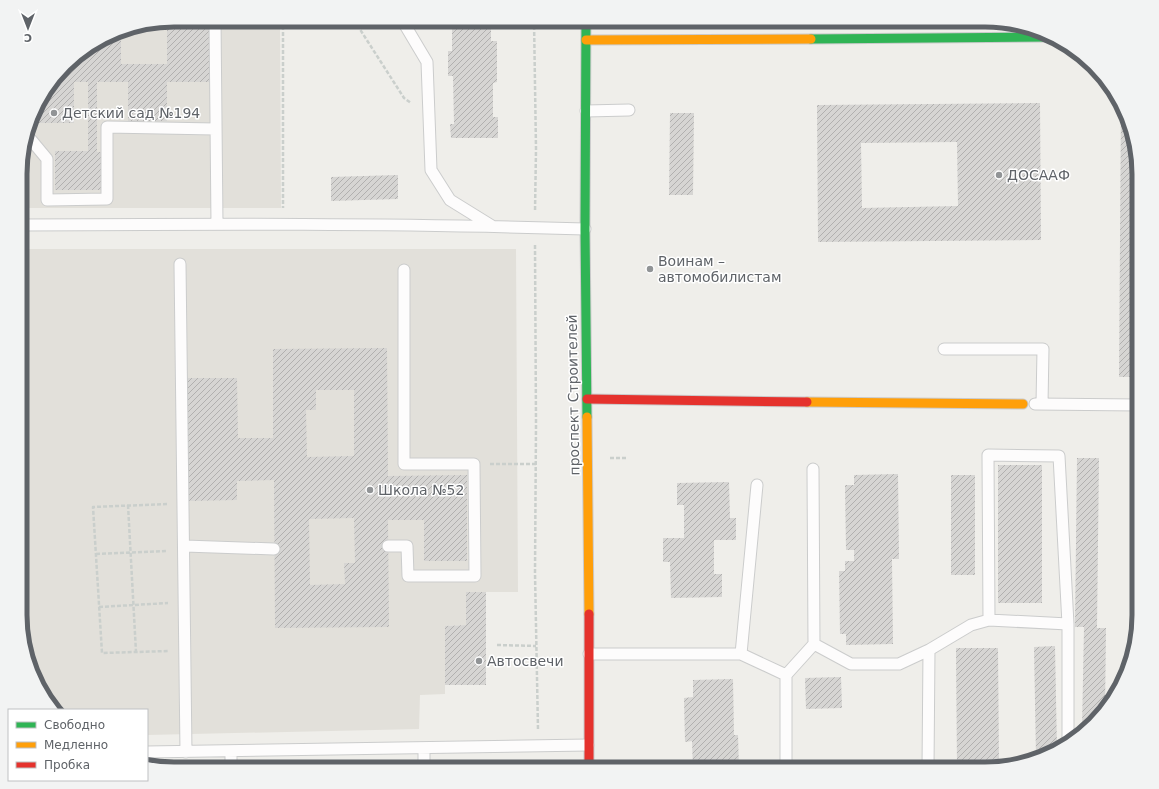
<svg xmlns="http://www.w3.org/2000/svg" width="1159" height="789" viewBox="0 0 1159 789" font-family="'DejaVu Sans',sans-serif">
	<defs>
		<pattern id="building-hatch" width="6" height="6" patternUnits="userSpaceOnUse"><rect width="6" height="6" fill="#d6d5d3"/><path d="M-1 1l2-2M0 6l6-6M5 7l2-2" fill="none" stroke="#b1b0af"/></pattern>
	</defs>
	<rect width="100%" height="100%" fill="#efeeea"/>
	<path fill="#e2e0da" d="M174,20H280L281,208H21V154L36,106L72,58L115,32Z
		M21,249H516L518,592H466V625L445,626V694L420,695L419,729L147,735V710H56L41,692L21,635Z"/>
	<path fill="url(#building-hatch)" fill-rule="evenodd" d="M452,20H491V41H497V82L493,83V117H498V138H451L450,124H454L453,76H448V51H452Z
		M167,21L211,22L210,82H167V121H128V82H97V152H101V190H55V151H88V82H74V123H31L36,106L70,61H78V55L115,32L121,30V64H167Z
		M1040,103L1041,240L818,242L817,105ZM957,142L958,206L862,208L861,143Z
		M1121,103L1123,106L1139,164V377H1119Z
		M670,113H694L693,195H669Z
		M398,175V199L331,201V177Z
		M387,348L388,476L467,475V561H424V520H388L389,627L275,628L274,480L237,481V500L188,501L187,378H237L238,438H273V349ZM316,390H354V456L307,457L306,410H316ZM354,518L355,563H344L345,584L310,585L309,519Z
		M1077,458H1099L1097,628H1106L1105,710L1082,729L1084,627H1075Z
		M998,465H1042V603H998Z
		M898,474L899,559H892L893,644L846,645V634H840L839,571H845V561H854V550H846L845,485H854V475Z
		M951,475H975V575H951Z
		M729,482L730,518H736V540H714V574H722V597L671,598L670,562H663V538H684V505H677V483Z
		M466,592H486V685H445V626L466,625Z
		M1055,646L1057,750L1053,753L1036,757L1034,647Z
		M956,648H998L999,766L985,769H957Z
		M841,677L842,708L806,709L805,678Z
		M733,679L734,735H738L739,769H693L692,741L685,742L684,698L693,697V680Z"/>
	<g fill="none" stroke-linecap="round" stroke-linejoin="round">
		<g stroke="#cbcccc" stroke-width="13">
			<path id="lane" d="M215,20L217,224
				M402,20L427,62L431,170L450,200L492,226
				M586,111L629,110
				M27,135L47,159V200L107,199V127L215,129
				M21,225C209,224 397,223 585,229
				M180,264L186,752
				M944,349H1043L1042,404
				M1035,404L1139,405
				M813,469L814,644
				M185,546L274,549
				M388,546H407L408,576H475L474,464H404V270
				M989,620L988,455L1059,456L1068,624V741
				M929,650L971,625L989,620L1068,624
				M589,654H741L786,675L814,644L851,664H899L929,650L928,769
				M741,654L757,485
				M786,675V769
				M424,748V769
				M231,751V769
				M147,752L588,745"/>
		</g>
		<g stroke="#cacacb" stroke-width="11">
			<path id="fast" d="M586,20L585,229L587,417
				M811,39L1050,37"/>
		</g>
		<g stroke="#cacacb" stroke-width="11">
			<path id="slow" d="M586,40L811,39
				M807,402L1023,404
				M587,417L589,614"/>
		</g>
		<g stroke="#cacacb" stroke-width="11">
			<path id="jam" d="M587,399L807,402
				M589,614V769"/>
		</g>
		<path stroke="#cacfcc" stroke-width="2.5" stroke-dasharray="4 2" stroke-linecap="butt" d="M283,20V208
			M354,20L404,98L411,103
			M534,20L536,149L535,212
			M535,245L536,424L535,573L538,730
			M610,458H628
			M490,464H536
			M167,504L93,507L102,653L169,651
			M128,505L136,652
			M96,554L167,551
			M99,607L168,603
			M497,645L536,646
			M538,763V769"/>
		<use href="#lane" stroke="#fdfcfc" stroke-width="11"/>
		<use href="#fast" stroke="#30b455" stroke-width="9"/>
		<use href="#slow" stroke="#ff9f0a" stroke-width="9"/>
		<use href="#jam" stroke="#e5322d" stroke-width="9"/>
	</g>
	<g fill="#919496" stroke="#fff" stroke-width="1.5">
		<circle cx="54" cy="113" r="4"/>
		<circle cx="999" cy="175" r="4"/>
		<circle cx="650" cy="269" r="4"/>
		<circle cx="370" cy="490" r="4"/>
		<circle cx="479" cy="661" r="4"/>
	</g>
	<g text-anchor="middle" stroke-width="3" stroke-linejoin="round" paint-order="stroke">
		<g font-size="14" fill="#5f6368" stroke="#fff" text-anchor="start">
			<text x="62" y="118">Детский сад №194</text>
			<text x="1007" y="180">ДОСААФ</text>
			<text x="658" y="266">Воинам –<tspan x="658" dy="16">автомобилистам</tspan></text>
			<text x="378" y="495">Школа №52</text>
			<text x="487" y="666">Автосвечи</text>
		</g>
		<g font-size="14" fill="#5f6368" stroke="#fff">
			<text transform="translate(573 395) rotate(-91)" y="5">проспект Строителей</text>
		</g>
	</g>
	<path d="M0 0H1159V789H0ZM174 27H985A147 147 0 0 1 1132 174V615A147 147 0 0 1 985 762H174A147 147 0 0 1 27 615V174A147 147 0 0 1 174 27Z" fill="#f2f3f3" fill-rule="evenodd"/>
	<path fill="none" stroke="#5f6368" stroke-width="5" d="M174 27H985A147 147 0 0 1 1132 174V615A147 147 0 0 1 985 762H174A147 147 0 0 1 27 615V174A147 147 0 0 1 174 27Z"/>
	<rect x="8" y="709" width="140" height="72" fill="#ffffff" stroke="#bfc1c3"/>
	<rect x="16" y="722" width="20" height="6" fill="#30b455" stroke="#bfc1c3"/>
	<text x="44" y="729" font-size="12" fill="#5f6368">Свободно</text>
	<rect x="16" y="742" width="20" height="6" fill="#ff9f0a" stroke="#bfc1c3"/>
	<text x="44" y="749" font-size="12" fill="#5f6368">Медленно</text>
	<rect x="16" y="762" width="20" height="6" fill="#e5322d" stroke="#bfc1c3"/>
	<text x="44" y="769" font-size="12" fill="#5f6368">Пробка</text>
	<g transform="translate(28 28) rotate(180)" stroke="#ffffff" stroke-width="3" paint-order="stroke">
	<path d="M0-3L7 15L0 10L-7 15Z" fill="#5f6368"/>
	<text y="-6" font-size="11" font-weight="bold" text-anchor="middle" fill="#5f6368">С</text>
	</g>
</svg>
